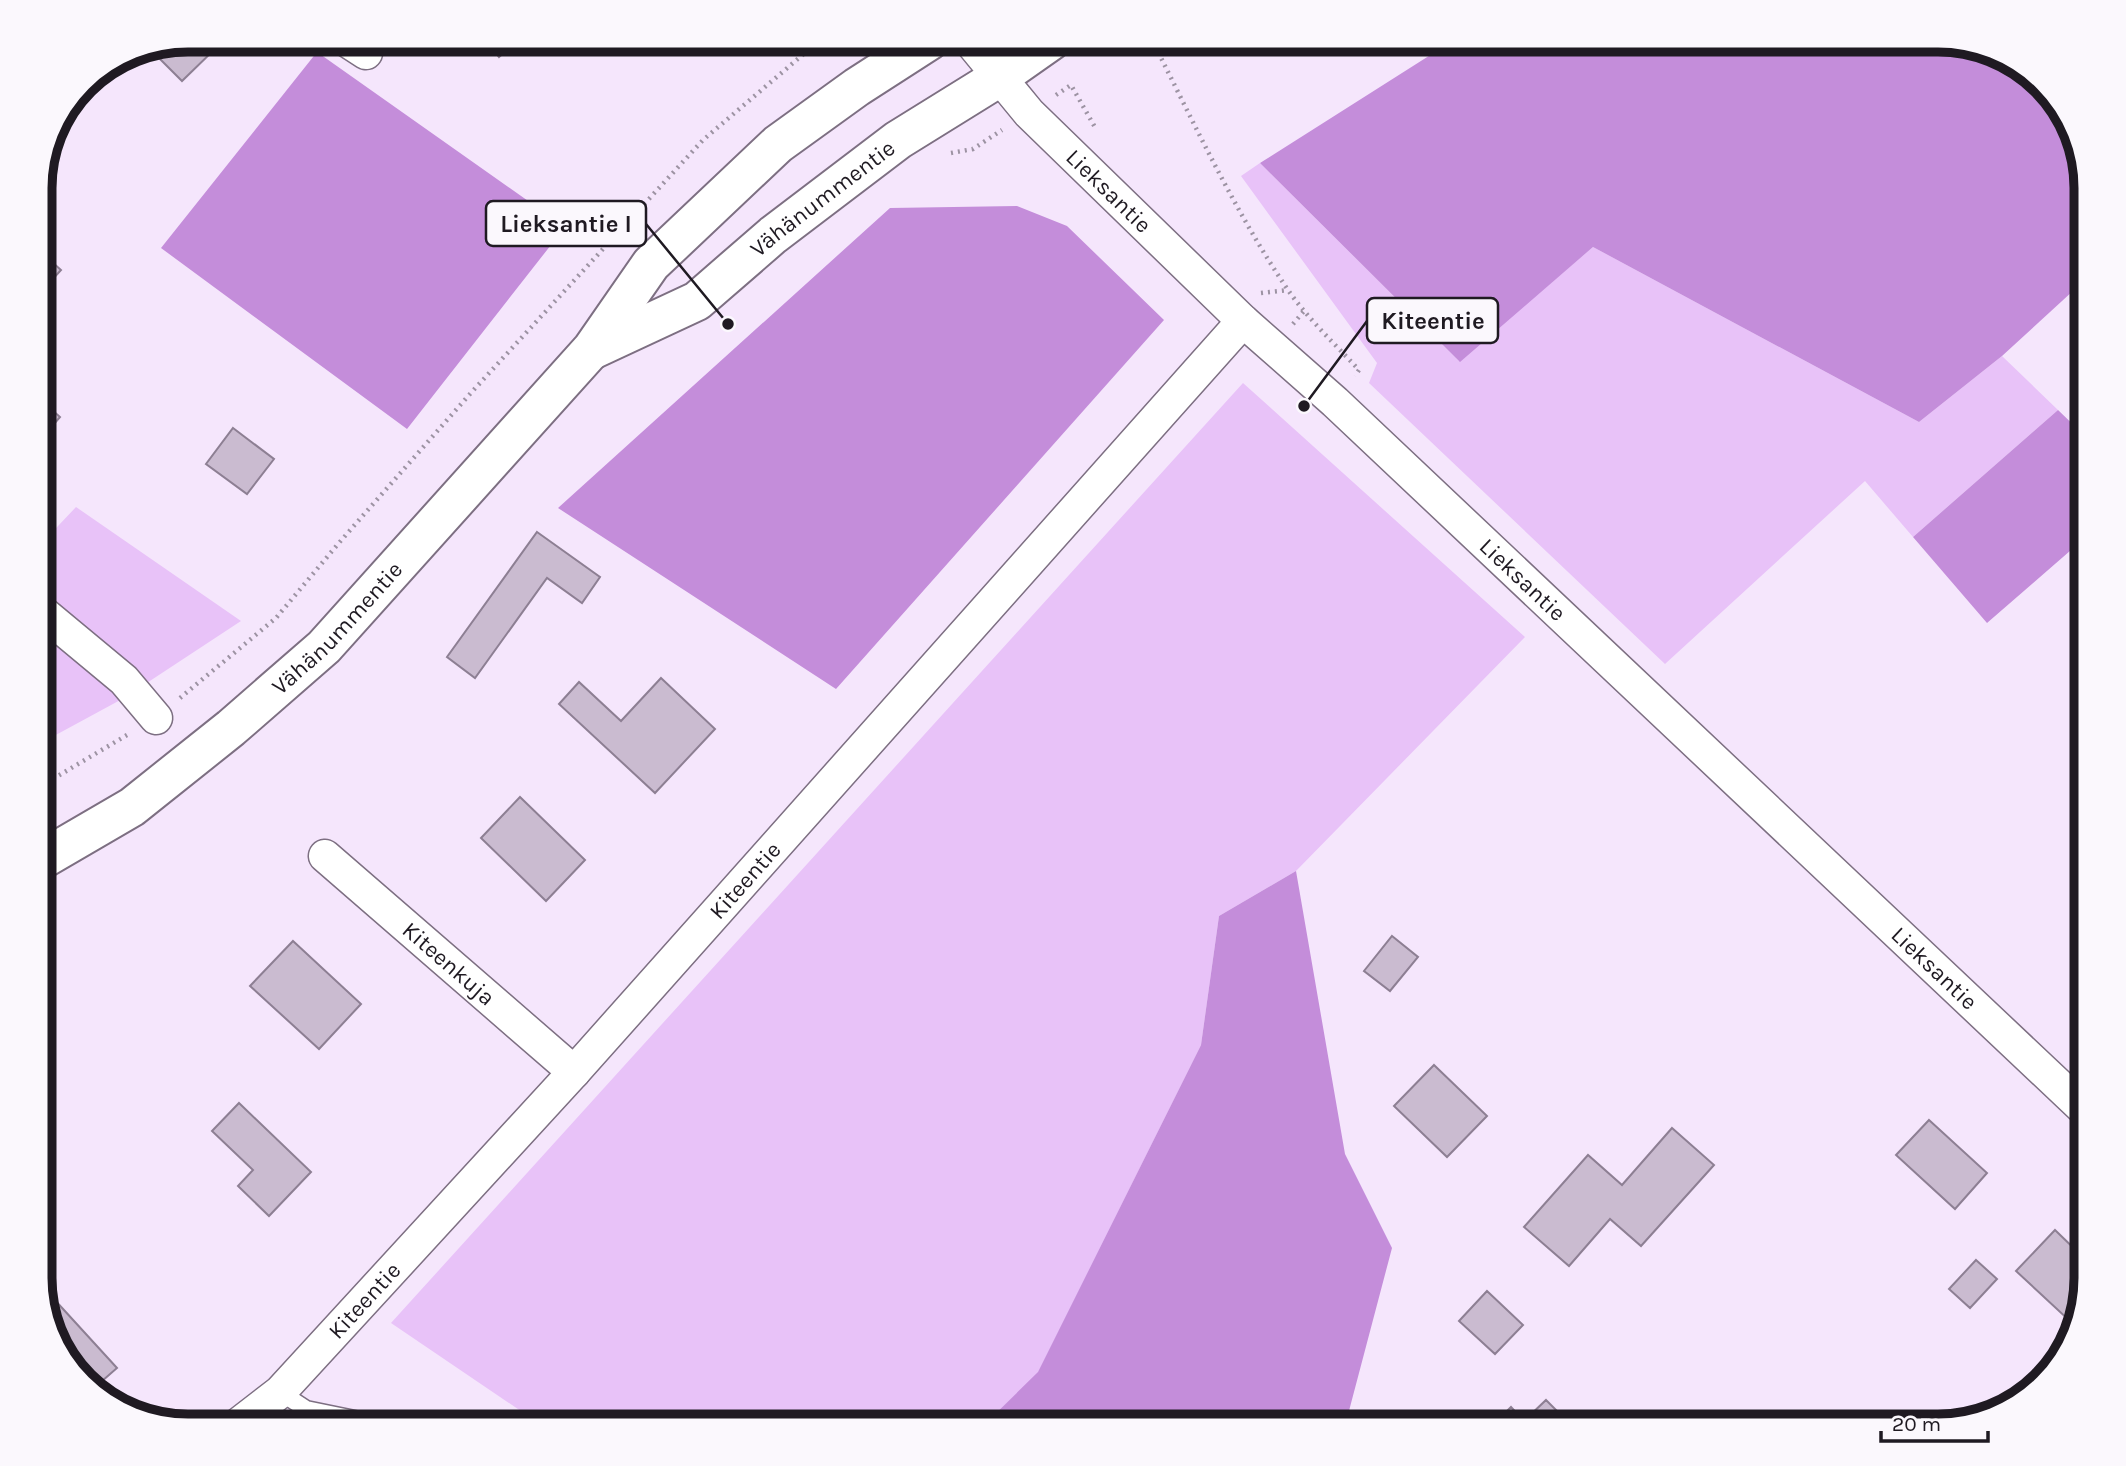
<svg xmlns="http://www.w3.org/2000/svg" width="2126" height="1466" viewBox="0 0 2126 1466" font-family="Karla,sans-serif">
	<rect width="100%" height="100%" fill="#f5e6fc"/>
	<path fill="#e8c2f8" d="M1260,163L1459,361L1593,247L1919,422L2002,356L2058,410L1913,537L1865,481L1665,664L1369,383L1377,363L1241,176Z
		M1243,383L1525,637L1296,871L1219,916L1201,1045L1038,1373L983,1426H543L391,1323Z
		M76,507L241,621L124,698L41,743V544Z"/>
	<path fill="#c48dda" d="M1454,40H1937L2020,65L2066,115L2086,188V279L2002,356L1919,422L1593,247L1460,362L1260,163Z
		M317,52L565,227L407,429L161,248Z
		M1017,206L1067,226L1164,320L836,689L558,508L890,208Z
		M2058,410L2086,437V537L1987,623L1913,537Z
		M1296,871L1345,1154L1392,1248L1345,1426H983L1038,1372L1201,1045L1219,916Z"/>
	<path fill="#cabbd0" stroke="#8d7f93" stroke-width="2" d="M189,40H209L216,48L182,81L149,48Z
		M485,40H518L499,57Z
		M41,252L61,270L41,292Z
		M41,400L60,417L41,439Z
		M233,428L274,459L247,494L206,464Z
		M537,532L600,577L582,603L547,578L475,678L447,657Z
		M661,678L715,729L655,793L559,704L579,682L621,721Z
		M520,797L585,860L546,901L481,838Z
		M1392,936L1418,957L1390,991L1364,971Z
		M293,941L361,1004L319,1049L250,986Z
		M1434,1065L1487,1116L1447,1157L1394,1106Z
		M239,1103L311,1172L269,1216L238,1186L253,1170L212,1131Z
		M1929,1120L1987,1173L1955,1209L1896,1155Z
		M1672,1128L1714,1165L1641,1246L1610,1219L1569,1266L1524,1227L1588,1155L1622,1185Z
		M2055,1230L2086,1260V1278L2072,1323L2016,1271Z
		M1976,1260L1997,1279L1970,1308L1949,1289Z
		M1487,1291L1523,1325L1495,1354L1459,1321Z
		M53,1298L117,1368L94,1388L60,1351L46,1304Z
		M1546,1400L1570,1424L1568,1426H1492L1511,1407L1524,1421Z"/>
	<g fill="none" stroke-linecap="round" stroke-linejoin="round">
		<g stroke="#7d6f82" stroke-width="19">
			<path id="lane" d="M280,1392L306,1409L389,1426"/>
		</g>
		<g stroke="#7d6f82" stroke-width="35">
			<g id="street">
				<path d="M346,40L366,53"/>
				<path id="s1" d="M969,40L1029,113L1243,321L1335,402L2086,1111"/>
				<path d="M41,611L124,680L156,718"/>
				<path id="s2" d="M325,856L574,1072"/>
				<path id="s3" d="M236,1426L280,1392L574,1072L1243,321"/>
			</g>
		</g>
		<g stroke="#7d6f82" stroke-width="42">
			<g id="secondary">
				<path id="s4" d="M594,349L697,301L773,235L898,140L998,78L1052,40"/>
				<path id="s5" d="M41,860L132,807L231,728L324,647L592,349L651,264L778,144L857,87L930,40"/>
			</g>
		</g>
		<path stroke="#9d93a3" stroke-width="4.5" stroke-dasharray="2 5" stroke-linecap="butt" d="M1152,40C1195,125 1235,212 1288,290C1308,319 1335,344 1359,370L1355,376
			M1056,95L1071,85L1096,129
			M951,153L973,149L1002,130
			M1261,293L1288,290
			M1293,324L1304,311
			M180,698L276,618L338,544L469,395L703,140L820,40
			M41,786L127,735"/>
		<use href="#lane" stroke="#fff" stroke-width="16"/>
		<use href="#street" stroke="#fff" stroke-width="32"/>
		<use href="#secondary" stroke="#fff" stroke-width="38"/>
	</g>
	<g text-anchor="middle" stroke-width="7" stroke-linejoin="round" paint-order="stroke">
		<g font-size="23" fill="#1f1a22" stroke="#fbf8fd">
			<text dy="8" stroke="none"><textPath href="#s1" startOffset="206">Lieksantie</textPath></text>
			<text dy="8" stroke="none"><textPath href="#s4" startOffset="276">Vähänummentie</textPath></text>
			<text dy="8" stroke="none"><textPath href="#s1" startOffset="774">Lieksantie</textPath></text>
			<text dy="8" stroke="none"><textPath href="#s5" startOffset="378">Vähänummentie</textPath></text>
			<text dy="8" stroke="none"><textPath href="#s3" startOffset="747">Kiteentie</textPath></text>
			<text dy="8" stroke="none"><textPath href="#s2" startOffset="164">Kiteenkuja</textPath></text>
			<text dy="8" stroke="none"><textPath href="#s1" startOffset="1340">Lieksantie</textPath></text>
			<text dy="8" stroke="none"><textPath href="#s3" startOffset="180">Kiteentie</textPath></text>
		</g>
	</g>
	<path d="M0 0H2126V1466H0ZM188 52H1938A136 136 0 0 1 2074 188V1278A136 136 0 0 1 1938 1414H188A136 136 0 0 1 52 1278V188A136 136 0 0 1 188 52Z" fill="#fbf8fd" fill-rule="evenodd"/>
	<path fill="none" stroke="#1f1a22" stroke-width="9" d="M188 52H1938A136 136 0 0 1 2074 188V1278A136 136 0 0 1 1938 1414H188A136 136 0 0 1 52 1278V188A136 136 0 0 1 188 52Z"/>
	<path fill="none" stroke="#1f1a22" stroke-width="2.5" d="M728 324L646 224M1304 406L1367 321"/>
	<g fill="#1f1a22" stroke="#fbf8fd" stroke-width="2.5">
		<circle cx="728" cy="324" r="7"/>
		<circle cx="1304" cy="406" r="7"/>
	</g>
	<g fill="#fbf8fd" stroke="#1f1a22" stroke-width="2.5">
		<rect x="486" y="201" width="160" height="45" rx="7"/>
		<rect x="1367" y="298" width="131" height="45" rx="7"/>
	</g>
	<g font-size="24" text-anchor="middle" font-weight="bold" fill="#1f1a22">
		<text x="566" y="232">Lieksantie I</text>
		<text x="1433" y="329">Kiteentie</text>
	</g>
	<path d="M1881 1431v10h107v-10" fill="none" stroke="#1f1a22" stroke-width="3.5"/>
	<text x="1892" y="1431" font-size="21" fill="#1f1a22" stroke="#fbf8fd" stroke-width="5" paint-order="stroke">20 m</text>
</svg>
